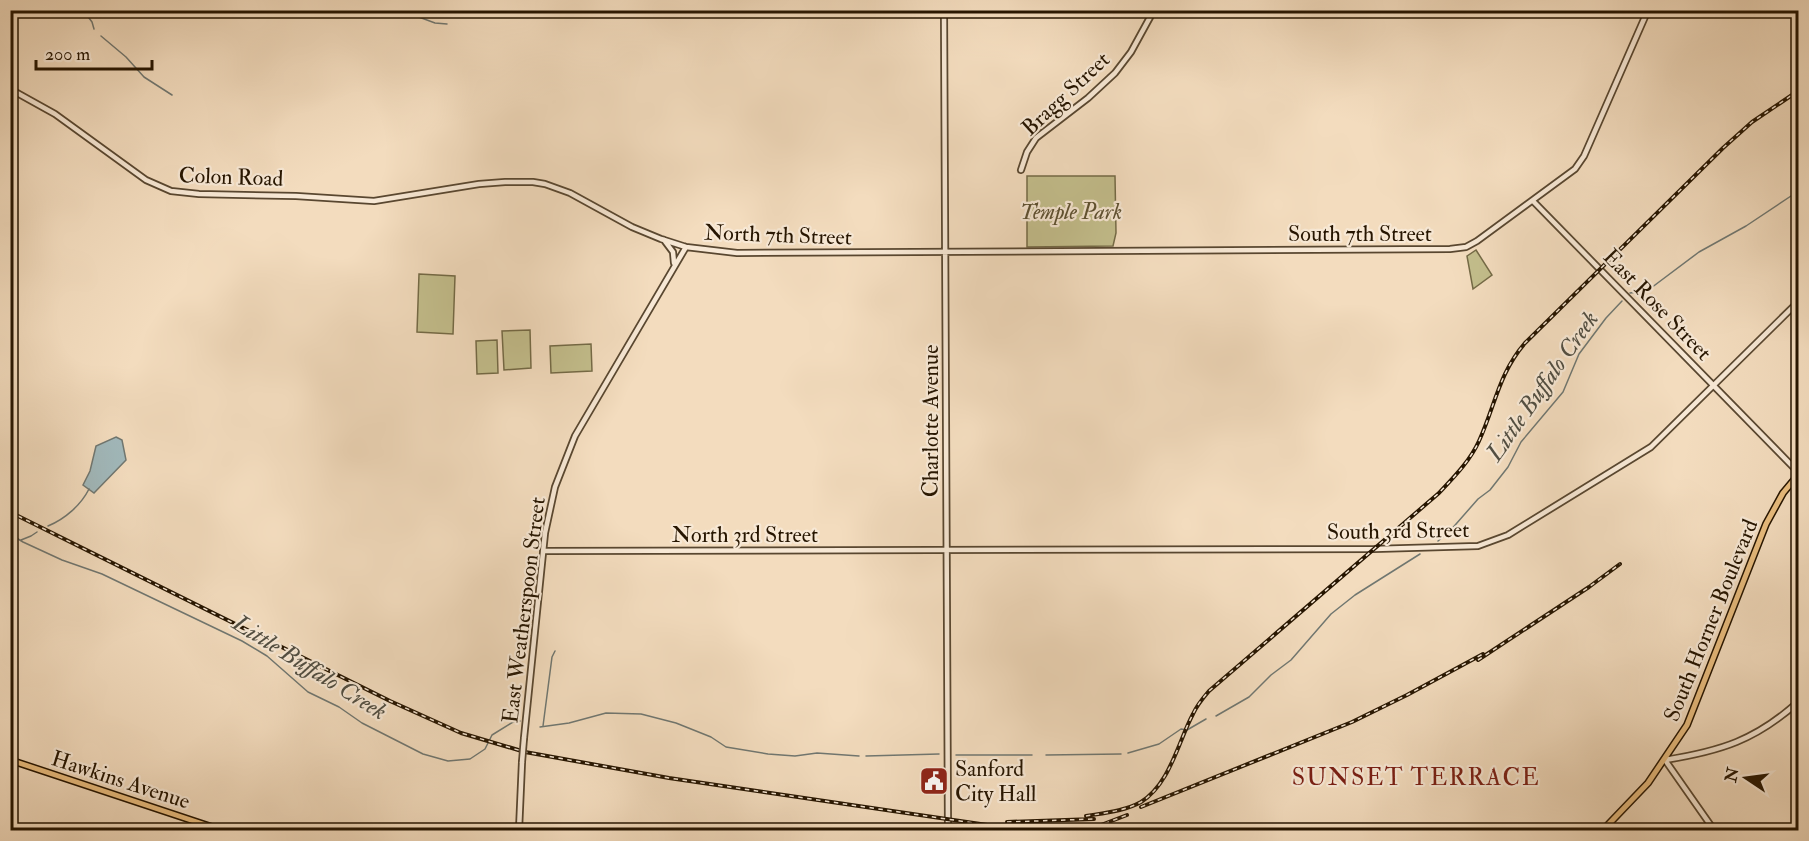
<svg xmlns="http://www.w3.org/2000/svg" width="1809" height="841" viewBox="0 0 1809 841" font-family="'IM FELL Double Pica',serif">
	<rect width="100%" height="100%" fill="#f3dcbe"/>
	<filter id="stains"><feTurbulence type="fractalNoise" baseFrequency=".00333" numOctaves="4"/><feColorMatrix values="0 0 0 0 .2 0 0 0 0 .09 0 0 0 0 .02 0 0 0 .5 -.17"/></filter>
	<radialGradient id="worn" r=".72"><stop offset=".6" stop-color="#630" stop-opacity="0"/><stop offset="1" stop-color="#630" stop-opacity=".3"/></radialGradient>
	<path fill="#c3be8c" stroke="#746a46" stroke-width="1.5" d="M1027,176H1115L1116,233L1113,246L1027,247Z
		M1476,250L1492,275L1473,289L1467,256Z
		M419,274L455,276L453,334L417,332Z
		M530,330L531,368L504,370L502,331Z
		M497,340L498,373L477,374L476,341Z
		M591,344L592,371L551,373L550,346Z"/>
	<path fill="#a1b9bc" stroke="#707771" stroke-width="1.5" d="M116,437L122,440L126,460L94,493L83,485L90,471L96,446Z"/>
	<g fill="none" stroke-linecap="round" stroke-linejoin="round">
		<path stroke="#707771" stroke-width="1.5" d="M83,10L92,22L94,29
			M400,10L435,23L447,24
			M101,36L126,57L144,77L172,95
			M1630,293L1647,291L1699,252L1746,226L1794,194
			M48,526C65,519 81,505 89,489
			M10,534L23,542L62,560L102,574L242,641L267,656L308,692L339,707L362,723L423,754L448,761L470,759L485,749L492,735L513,722L520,721
			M21,540L31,536L37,532
			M1438,541L1449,532L1478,499L1490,490L1508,467L1521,442L1563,392L1579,354L1606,318L1622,301
			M1216,716L1249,697L1271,675L1291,660L1331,614L1355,595L1420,554
			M543,726L552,657L555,651
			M540,727L569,723L606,713L641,714L676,723L711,737L726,747L768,754L795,756L817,753L859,756
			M1128,753L1159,744L1181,729L1187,730L1206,719
			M956,755H1032
			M1046,755L1121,754
			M866,756L939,754"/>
		<g stroke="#594730" stroke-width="8">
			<path id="minor" d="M944,10L948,830
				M10,89L55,114L146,180L171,191L199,194L296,196L374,201L479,184L505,182H533L545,184L570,193L632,227L661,239L686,247L737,253L1450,249L1466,247L1477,241L1575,169L1584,156L1648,10
				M1021,170L1027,152L1036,138L1088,98L1115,73L1131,52L1154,10
				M1533,201L1798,472
				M664,240L673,252L674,263
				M543,551L1374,549L1478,546L1508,535L1651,447L1798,302
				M524,738L545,533L555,487L575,436L686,247
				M519,830L522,762
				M1714,830L1665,760C1721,751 1756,740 1798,702"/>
		</g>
		<g stroke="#261500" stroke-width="8">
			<path id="major" d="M10,760L221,830
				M1603,830L1648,783L1687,725L1766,524L1783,493L1798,475"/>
		</g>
		<use href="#minor" stroke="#f7e8d5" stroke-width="4.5"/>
		<use href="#major" stroke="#eabe7f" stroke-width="5"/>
		<g stroke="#261500" stroke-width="4">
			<path id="rail" d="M10,512L390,701L461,733L525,752L669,778L1021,830
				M1478,660L1589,587L1620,564
				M1141,807L1352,722L1407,695L1483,654
				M1086,816C1104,813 1125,811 1141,802C1170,784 1178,742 1193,714C1197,705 1203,698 1209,691L1439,493C1454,477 1470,461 1479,441C1495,406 1499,373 1525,343L1723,148L1752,122L1798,91
				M1007,822L1094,819
				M1088,830L1127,815"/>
		</g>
		<use href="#rail" stroke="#f7e8d5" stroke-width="1.5" stroke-dasharray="4.5" stroke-linecap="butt"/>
		<g stroke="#594730" stroke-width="8" stroke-linecap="butt">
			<path id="minor-bridge" d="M522,762L524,738"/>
		</g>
		<use href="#minor-bridge" stroke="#f7e8d5" stroke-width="4.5"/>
	</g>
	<defs>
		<g id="civic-square" transform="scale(1.5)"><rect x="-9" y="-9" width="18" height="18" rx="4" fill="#8f2418" stroke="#f7e8d5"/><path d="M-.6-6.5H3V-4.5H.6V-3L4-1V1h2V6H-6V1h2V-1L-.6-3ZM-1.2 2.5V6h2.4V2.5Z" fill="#fff"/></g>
	</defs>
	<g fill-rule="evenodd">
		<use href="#civic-square" x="934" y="781"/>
	</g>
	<g text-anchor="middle" stroke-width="4.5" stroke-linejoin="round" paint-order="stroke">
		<g font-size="22" fill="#261500" stroke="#f7e8d5">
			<text transform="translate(1065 93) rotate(-43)" y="8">Bragg Street</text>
			<text transform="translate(231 176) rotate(2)" y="8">Colon Road</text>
			<text x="1360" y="241">South 7th Street</text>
			<text transform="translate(778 234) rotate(2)" y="8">North 7th Street</text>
			<text transform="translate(1658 304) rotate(46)" y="8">East Rose Street</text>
			<text transform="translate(930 421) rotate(-90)" y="8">Charlotte Avenue</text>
			<text transform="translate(1398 530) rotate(-1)" y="8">South 3rd Street</text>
			<text x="745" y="542">North 3rd Street</text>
			<text transform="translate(523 610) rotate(-83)" y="8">East Weatherspoon Street</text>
			<text transform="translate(1710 620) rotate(-68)" y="8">South Horner Boulevard</text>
			<text transform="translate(121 779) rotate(18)" y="8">Hawkins Avenue</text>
		</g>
		<g font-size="22" font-style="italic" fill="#5d5031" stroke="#f7e8d5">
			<text x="1071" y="219">Temple Park</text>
		</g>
		<g font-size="22" fill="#261500" stroke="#f7e8d5" text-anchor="start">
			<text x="955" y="776">Sanford<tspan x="955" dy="25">City Hall</tspan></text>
		</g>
		<g font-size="24" font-style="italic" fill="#514e42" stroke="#f7e8d5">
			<text transform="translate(1542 386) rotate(-55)" y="8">Little Buffalo Creek</text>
			<text transform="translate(310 667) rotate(32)" y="8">Little Buffalo Creek</text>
		</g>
		<g font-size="24" letter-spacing="1.5" fill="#7a1f14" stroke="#f7e8d5">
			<text x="1416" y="785">SUNSET TERRACE</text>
		</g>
	</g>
	<rect width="1809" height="841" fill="none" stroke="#f3dcbe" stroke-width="36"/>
	<rect x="12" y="12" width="1785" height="817" fill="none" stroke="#261500" stroke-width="3"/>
	<rect x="18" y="18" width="1773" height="805" fill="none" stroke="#261500" stroke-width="1.5"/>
	<g transform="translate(1746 778) rotate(283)" stroke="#f7e8d5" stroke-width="4.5" paint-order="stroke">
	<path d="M0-4.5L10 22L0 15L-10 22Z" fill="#261500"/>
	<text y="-9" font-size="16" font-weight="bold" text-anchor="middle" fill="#261500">N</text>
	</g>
	<path d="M36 60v9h116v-9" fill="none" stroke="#261500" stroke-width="3"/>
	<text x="45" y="60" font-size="18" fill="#261500" stroke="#f7e8d5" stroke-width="4.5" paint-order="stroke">200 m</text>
	<rect width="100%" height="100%" filter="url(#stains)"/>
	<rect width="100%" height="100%" fill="url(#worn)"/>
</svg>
